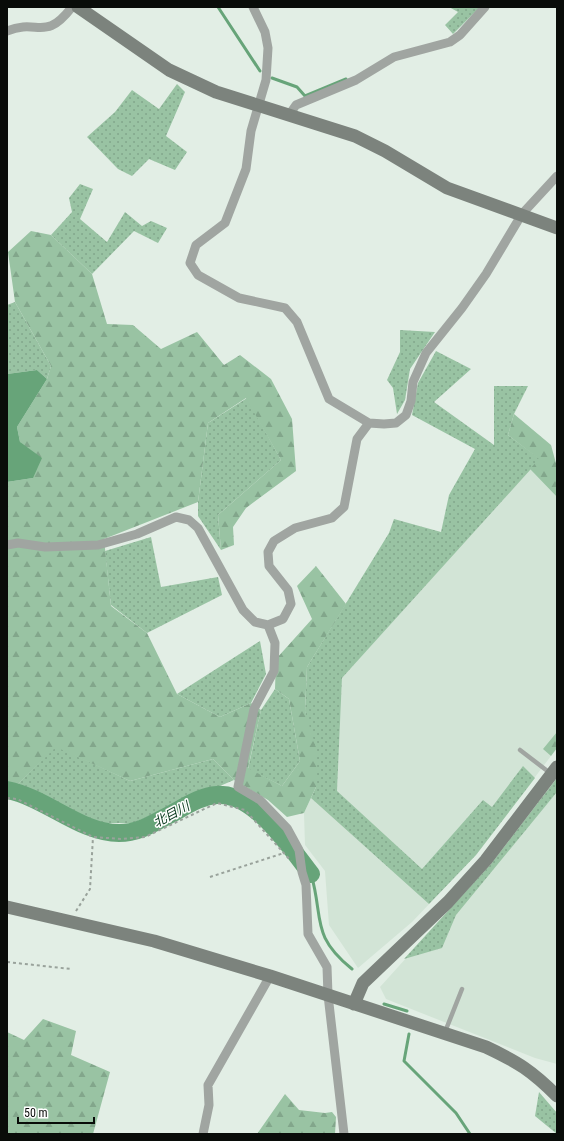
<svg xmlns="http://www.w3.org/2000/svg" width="564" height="1141" viewBox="0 0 564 1141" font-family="'Roboto Condensed','Noto Sans JP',sans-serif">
	<defs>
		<pattern id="grass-dots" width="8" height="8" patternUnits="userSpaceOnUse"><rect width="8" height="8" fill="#99c3a3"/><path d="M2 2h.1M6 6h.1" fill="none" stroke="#82a68b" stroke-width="1.8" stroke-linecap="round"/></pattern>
		<pattern id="forest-firs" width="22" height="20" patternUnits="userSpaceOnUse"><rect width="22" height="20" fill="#99c3a3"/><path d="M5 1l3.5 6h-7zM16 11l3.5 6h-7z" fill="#82a68b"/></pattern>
	</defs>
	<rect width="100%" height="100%" fill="#e2eee5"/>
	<path fill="#d2e4d6" d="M530,469L557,497V748L476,855L412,922L358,968L329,925L325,871L305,845L304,813L311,798L337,790L342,678Z
		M557,792V1064L535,1058L386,999L380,987L426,936L508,851Z"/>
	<path fill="url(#grass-dots)" d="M449,7H480L453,34L445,25L458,12Z
		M177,84L185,92L166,136L187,152L175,170L149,159L132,176L118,169L87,137L115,112L132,90L159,109Z
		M80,184L93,189L80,219L107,242L125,212L142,226L151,221L167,228L158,243L134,231L92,274L51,235L72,212L69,198Z
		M15,302L51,366L47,379L37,370L7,374V305Z
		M400,330L435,332L410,369L405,400L397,414L393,388L387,380L400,352Z
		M436,351L471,369L434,402L494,445V386H528L514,414L508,435L540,459L342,678L337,791L422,869L483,800L492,807L523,766L535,778L476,855L429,904L311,798L316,787L305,711L307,667L389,533L394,519L441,532L449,495L475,449L412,415L418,383Z
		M247,398L281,460L218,515L221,550L198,516V502L208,423Z
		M151,537L161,587L218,577L222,595L147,633L111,605L105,551Z
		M260,641L266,674L251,703L220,717L177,694Z
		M275,689L289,699L300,761L282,786L248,769L261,710Z
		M56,746L130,781L213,759L234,780L133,823H94L44,798L13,789Z
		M557,778V792L456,915L442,948L404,959L491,864Z
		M539,1092L557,1113V1134L535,1116Z"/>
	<path fill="url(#forest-firs)" d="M31,231L51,235L92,274L107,324L133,325L161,349L197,332L224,365L240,355L271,379L292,419L296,471L246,508L233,527L234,545L221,550L218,515L281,460L246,398L208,423L198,502L104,539L111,606L147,633L177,694L220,717L251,703L261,710L248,768L282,786L300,761L289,699L275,689L276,659L312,619L297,586L316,566L346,604L307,667L305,711L317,751L316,787L304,813L287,817L268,800L234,780L213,759L130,781L56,747L13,789L7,787V482L33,478L20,442L17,427L47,379L51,366L15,302L8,252Z
		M514,414L551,445L557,467V497L530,469L539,459L508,435Z
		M557,732V748L551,756L543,749Z
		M43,1019L76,1031L71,1055L110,1072L93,1134H7V1032L24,1040Z
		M285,1094L299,1110L325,1113L332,1112L336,1117L335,1134H257Z"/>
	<path fill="#67a479" d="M37,370L47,379L17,427L20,442L42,458L33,478L7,482V374Z"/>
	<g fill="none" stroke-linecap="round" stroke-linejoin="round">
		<path stroke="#67a479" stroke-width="3" d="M218,7L260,71
			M272,78L297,87L305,96L346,79
			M311,874C324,918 310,935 352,969
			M384,1004L407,1011
			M409,1034L404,1061L456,1113L470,1134"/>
		<path stroke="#67a479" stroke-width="18" d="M7,790C47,798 80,833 119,833C140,833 155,822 173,813C186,806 201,796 217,795C254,792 290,847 311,874"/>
		<path stroke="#99a29b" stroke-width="2" stroke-dasharray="3 3" stroke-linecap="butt" d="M7,798L17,799L93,837L122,839L145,837L217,803L245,810L291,861
			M210,877L284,853
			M76,911L90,889L93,837
			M7,962L71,969"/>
		<path stroke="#a0a5a1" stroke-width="4.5" d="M520,750L550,773
			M445,1032L462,989"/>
		<path stroke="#a0a5a1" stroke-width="9" d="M253,7L265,32L268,48L266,80L251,131L246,169L225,223L196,245L190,263L198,275L239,298L285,308L297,322L329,399L369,423L384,424L396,423L406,415L411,401L413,382L426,353L462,308L486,274L522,214L557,176
			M7,31C39,18 44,43 72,7
			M289,115L296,105L356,80L394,57L450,42L460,35L485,7
			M7,545L18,543L45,547L98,545L137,534L176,517L189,520L198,528L243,610L255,622L268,625L283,619L291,604L288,590L269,566L268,552L274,541L295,528L332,518L344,507L357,439L369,423
			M268,625L275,643L274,671L254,709L238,787L260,800L287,828L299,850L302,872L306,885L308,934L327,967L328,995L344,1134
			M203,1134L209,1105L208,1085L270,976"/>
		<path stroke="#7c837d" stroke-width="13" d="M78,7L169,70L216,92L355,136L385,151L447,188L557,228
			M7,907L154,941L270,976L486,1047C518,1062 532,1071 557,1096
			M354,1004L363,983L448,902L486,860L557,767"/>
	</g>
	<g text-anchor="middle" stroke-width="3" stroke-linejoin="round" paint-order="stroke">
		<g font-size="13" font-style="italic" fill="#0a3a1e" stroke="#fff">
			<text transform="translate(171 814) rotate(-28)" y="5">北目川</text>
		</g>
	</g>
	<rect width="564" height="1141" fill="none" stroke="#090c09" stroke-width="16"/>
	<path d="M18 1117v6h76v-6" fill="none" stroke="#090c09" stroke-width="2"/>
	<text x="24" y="1117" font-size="12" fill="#090c09" stroke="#ffffff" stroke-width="3" paint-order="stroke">50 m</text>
</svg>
